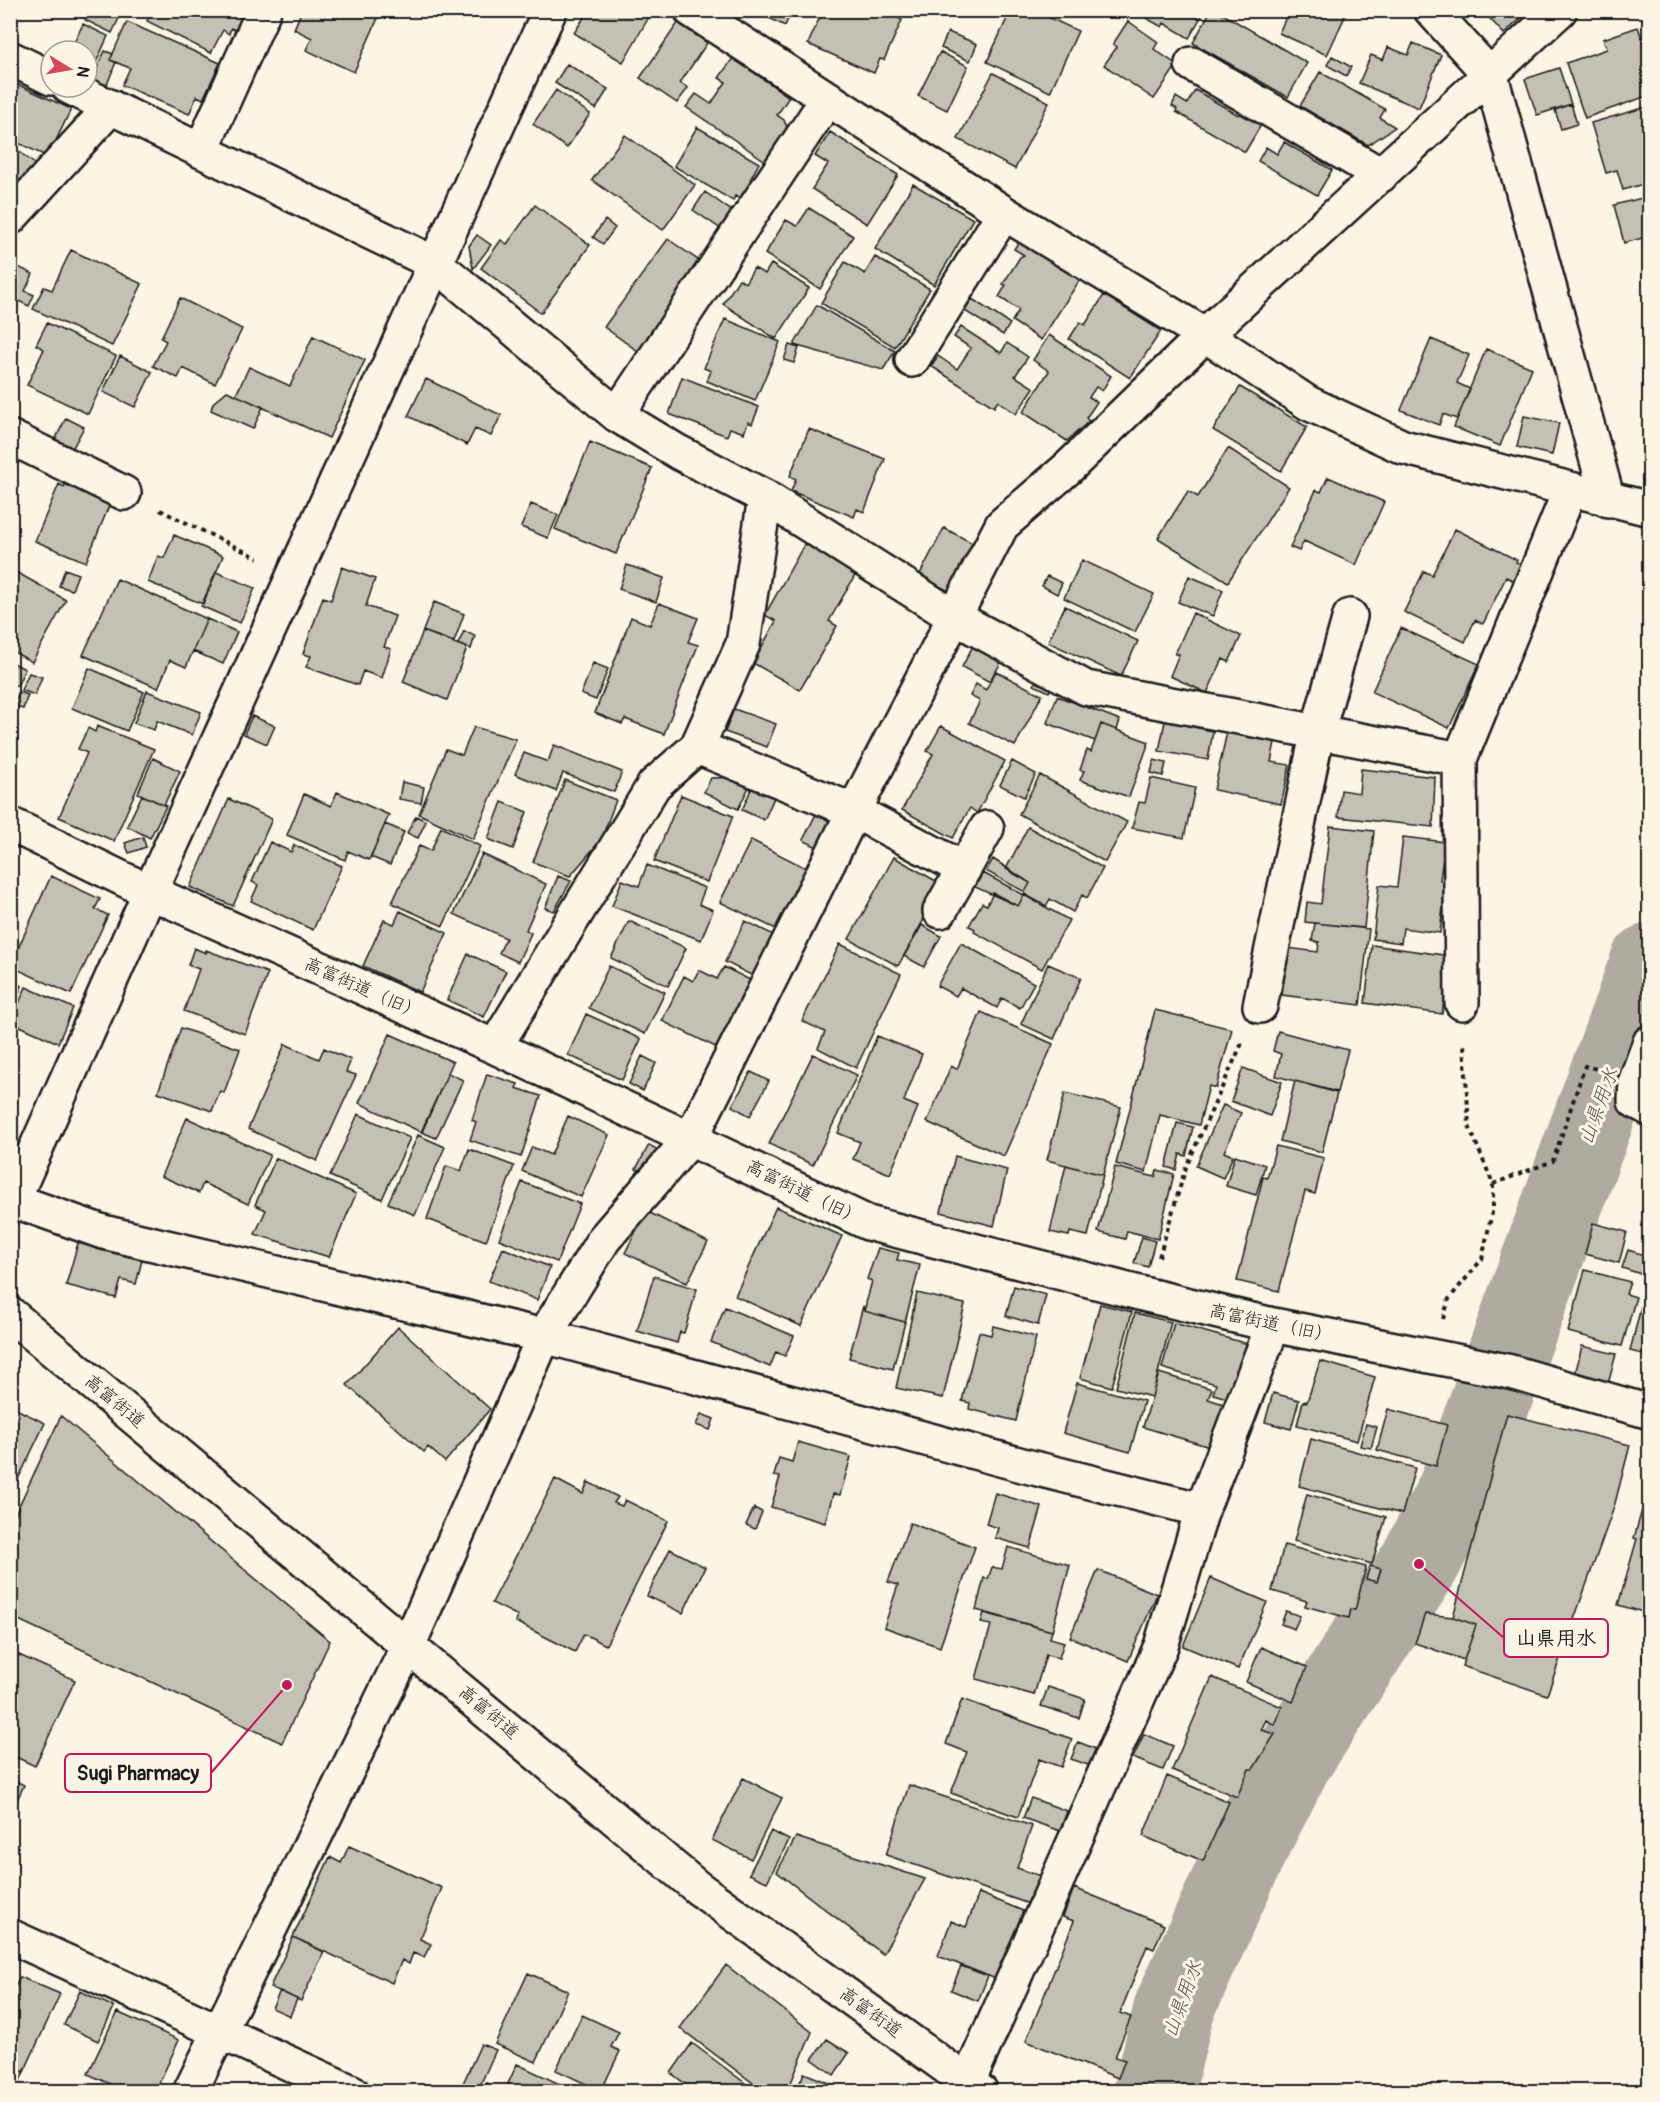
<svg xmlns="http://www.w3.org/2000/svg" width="1660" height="2102" viewBox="0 0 1660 2102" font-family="Pangolin,'Klee One',sans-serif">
	<rect width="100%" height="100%" fill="#fcf5e5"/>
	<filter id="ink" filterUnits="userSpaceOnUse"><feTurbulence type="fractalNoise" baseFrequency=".0167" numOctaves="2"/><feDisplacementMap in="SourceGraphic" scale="12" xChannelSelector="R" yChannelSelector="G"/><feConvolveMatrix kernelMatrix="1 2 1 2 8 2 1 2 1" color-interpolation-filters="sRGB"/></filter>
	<g filter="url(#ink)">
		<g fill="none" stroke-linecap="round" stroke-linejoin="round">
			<path stroke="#b0aba1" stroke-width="81" d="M1154,2092L1174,2009L1245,1852L1291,1762L1419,1564L1458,1490L1650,964"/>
		</g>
		<path fill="#c4c0b3" stroke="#1c1c1c" stroke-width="1.5" d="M89,10H130L128,15L122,12L112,33L85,20Z
			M152,10H243L237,31L231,28L229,34L223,30L211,53L147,21Z
			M302,10H361L378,18L354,72L306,50L312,38L294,29Z
			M653,10L623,62L574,33L587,13L584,10Z
			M753,10H792L785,26Z
			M823,10H882L902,20L884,60L880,59L874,73L808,44Z
			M1011,10H1033L1078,31L1050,92L987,62Z
			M1132,10H1205L1189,38L1164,23L1162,27Z
			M1211,10H1216L1307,63L1288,97L1193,43Z
			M1289,10H1348L1327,55L1279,33Z
			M1482,10H1530L1504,34Z
			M1128,21L1158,42L1154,49L1177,65L1154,99L1104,65L1117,47L1113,44Z
			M127,22L220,63L203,99L197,96L189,114L122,85L130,68L110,60Z
			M678,23L707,43L680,83L688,88L677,103L640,78Z
			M83,24L108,36L93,69L87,66V51H70Z
			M1638,27L1650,61V95L1585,118L1566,63L1607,49L1603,39Z
			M948,32L977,44L970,61L941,48Z
			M1413,43L1441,55L1419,108L1359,83L1371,55L1383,60L1388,47L1408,55Z
			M105,51L113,54L110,60L116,62L106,87L91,81Z
			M940,52L968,66L947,110L918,96Z
			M1332,56L1351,67L1346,76L1327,65Z
			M733,58L789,97L777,115L784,120L788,130L767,162L686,107L696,94L711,104L726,82L719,78Z
			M567,64L608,89L596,109L555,83Z
			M1559,68L1571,104L1537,115L1525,79Z
			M1320,72L1385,109L1380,118L1395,127L1368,145L1300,106Z
			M993,73L1049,102L1015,169L958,139Z
			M10,81L71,109L48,157L14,141L18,133L10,130Z
			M556,90L590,114L567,148L533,124Z
			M1195,90L1238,115L1239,113L1261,125L1245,152L1176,112L1177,109L1172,106L1176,97L1187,104Z
			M1571,104L1577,124L1561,129L1555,110Z
			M1650,106V182L1623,190L1617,170L1606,173L1591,123Z
			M697,127L759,163L750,180L755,183L744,202L735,196L733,201L674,166Z
			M830,132L898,175L867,224L812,189L828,164L815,156Z
			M625,135L695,185L663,230L592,180Z
			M1284,142L1332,170L1317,195L1258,161L1266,147L1277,154Z
			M10,144L37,166L15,193L10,190Z
			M913,184L973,219L934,285L875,249Z
			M705,192L736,214L724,231L693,210Z
			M1650,196V236L1624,243L1614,205Z
			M535,205L590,245L541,313L481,268L501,240L507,244Z
			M809,208L853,236L820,289L765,254L786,220L797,226Z
			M605,220L615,228L603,244L593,237Z
			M477,235L491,245L473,269L469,246Z
			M668,239L705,265L642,354L604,327Z
			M1020,240L1081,278L1041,340L1012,321L1019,310L999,297L1006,285L1003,284L1020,257L1024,255L1014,249Z
			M71,250L142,284L112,346L33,309L44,287L52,290Z
			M875,257L930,289L895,347L821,303L845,262L865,274Z
			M10,263L33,274L25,291L34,295L29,306L10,297Z
			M771,264L809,288L776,339L723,304L739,279L745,283L754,268L765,274Z
			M1104,295L1161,331L1130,378L1069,339L1080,322L1085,325Z
			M180,298L242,329L215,384L183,368L178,378L153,366L166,341L161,338Z
			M972,299L1010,324L1003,335L965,311Z
			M817,305L895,351L883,370L794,345Z
			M725,319L780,342L755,401L707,381L711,371L704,368Z
			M47,323L116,356L88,414L27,385L44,349L36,345Z
			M961,327L1001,353L1007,343L1028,357L1015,376L1034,388L1016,414L998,401L994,407L931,366L938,356L957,369L971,348L954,337Z
			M1049,335L1111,376L1102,391L1096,387L1089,397L1097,402L1086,418L1089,421L1067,441L1023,412L1049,371L1033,360Z
			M313,336L365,360L329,438L236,395L249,367L290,386Z
			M1431,339L1469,355L1457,383L1470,389L1457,419L1443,414L1439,425L1401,410Z
			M789,345L799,348L794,363L784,360Z
			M1486,349L1532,368L1500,446L1454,427Z
			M120,356L152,372L135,407L103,392Z
			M682,377L759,407L752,424L748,422L744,433L730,428L727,436L669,414Z
			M426,379L501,415L491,436L475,429L467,445L408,416Z
			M1240,387L1307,427L1281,471L1213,430Z
			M227,391L263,407L253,429L211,410L213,403Z
			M1524,416L1559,423L1552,455L1517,447Z
			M66,418L84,427L71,451L54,442Z
			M809,429L885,459L864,512L857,509L854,517L791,491L796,479L790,476Z
			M590,442L652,468L616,554L555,529Z
			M1228,448L1289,487L1228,582L1158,538L1188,491L1198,497Z
			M10,457L19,461L10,478Z
			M1328,477L1384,502L1356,565L1304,541L1299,551L1290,547L1316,490L1321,492Z
			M66,483L111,501L86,562L35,541L59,484L64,487Z
			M531,504L558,515L548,538L521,527Z
			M944,528L976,545L951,592L919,576Z
			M1455,529L1517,560L1516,562L1522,565L1514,581L1506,577L1483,624L1475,620L1465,642L1404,612L1424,571L1432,575Z
			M174,535L223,556L203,604L148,582L158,556L164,558Z
			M805,543L857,572L829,621L837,626L800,690L753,663L776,621L765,615Z
			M1082,560L1154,594L1135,632L1064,598Z
			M627,565L664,578L656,602L619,589Z
			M342,567L375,579L366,606L395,616L384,647L391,649L382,678L363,671L358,685L306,667L311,656L303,654L323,597L331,600Z
			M65,569L78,574L72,590L59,586Z
			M16,572L66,600L32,662L10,650V582Z
			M216,572L255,588L240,623L201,606Z
			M1047,576L1062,583L1057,594L1042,586Z
			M1189,576L1223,590L1213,616L1178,602Z
			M117,579L207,619L186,667L170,660L158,688L83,655Z
			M434,602L464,614L454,642L423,631Z
			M659,603L698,618L688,642L698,645L664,734L625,719L622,724L595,713L631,617L650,625Z
			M1065,606L1138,641L1121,676L1048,642Z
			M1193,613L1241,636L1229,662L1223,659L1207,693L1170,676L1179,654H1175Z
			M207,619L237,632L223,664L193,651Z
			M1401,628L1479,664L1449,728L1372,692Z
			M423,631L467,648L447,700L403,682Z
			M464,631L475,636L471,649L458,644Z
			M975,642L1004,657L990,682L962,667Z
			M11,662L25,669L17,686L10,683Z
			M593,663L608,669L596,700L581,694Z
			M89,668L144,692L127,731L72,708Z
			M995,671L1042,695L1015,746L969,723L980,701L970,696L976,684L986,690Z
			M29,673L42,677L35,695L21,690Z
			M1039,674L1054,682L1049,692L1034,685Z
			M147,691L201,712L192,735L157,721L154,730L134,723Z
			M19,692L28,695L23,709L14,706Z
			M1057,696L1120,720L1117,730L1101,724L1095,741L1047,723Z
			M734,709L776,724L767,747L725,732Z
			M252,716L275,726L267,744L244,734Z
			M1165,721L1213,731L1208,760L1159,751Z
			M1101,724L1149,742L1129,797L1080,780L1084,771L1080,770L1087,750L1091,752Z
			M97,726L154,749L114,841L59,817L87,753L78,749L88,728L95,732Z
			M941,726L1005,761L977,813L970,808L953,838L902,810L933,754L927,751Z
			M474,727L516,739L473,839L419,814L446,749L462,755Z
			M1227,732L1275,742L1271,762L1290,765L1281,804L1214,790Z
			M554,745L622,772L614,792L563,773L556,791L515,774L524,753L548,762Z
			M153,758L180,771L164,805L138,793Z
			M1154,760L1166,763L1163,776L1151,773Z
			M1012,761L1036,774L1024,797L1000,785Z
			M1361,769L1435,777L1433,827L1338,817L1341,790L1359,793Z
			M1040,775L1127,822L1105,862L1019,814Z
			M742,777L752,781L738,809L704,792L711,778Z
			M1151,778L1195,788L1184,838L1132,828L1139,802L1145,803Z
			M565,780L616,800L601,840L570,876L533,862Z
			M402,782L424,787L421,803L399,799Z
			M754,783L776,793L764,820L742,810Z
			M337,792L389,815L369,860L348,851L345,860L287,835L304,794L331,806Z
			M142,795L166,806L150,838L127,826Z
			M681,795L733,816L707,882L654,861Z
			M229,799L272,819L233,906L190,887Z
			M502,802L527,812L513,849L488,839Z
			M816,814L842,827L829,853L803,840Z
			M416,816L426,821L418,838L407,833Z
			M385,824L404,832L390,865L371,857Z
			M1330,826L1374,831L1364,928L1305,922L1307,902L1321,904Z
			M441,827L480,846L443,926L392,903L419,846L431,851Z
			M1028,827L1103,868L1087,898L1082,895L1073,912L1050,899L1046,906L1024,894L1030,883L1006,869Z
			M143,837L146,847L129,853L125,843Z
			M1403,837L1445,842L1440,880L1446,881L1440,933L1403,928L1401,943L1373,939L1379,885L1397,887Z
			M751,840L808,869L784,933L720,902Z
			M270,842L291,852L294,845L342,866L313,930L251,901L258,885L252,882Z
			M482,854L546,884L526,930L531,933L518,962L499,953L506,938L454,914Z
			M894,857L943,885L898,966L849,939Z
			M993,859L1030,883L1025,892L986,871Z
			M647,865L705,888L699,904L713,910L701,940L612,906L622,880L639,886Z
			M983,873L1024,895L1018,906L975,887Z
			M51,876L100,899L95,909L108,915L71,994L10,966Z
			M558,876L571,881L554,911L545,908Z
			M993,893L1018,906L1024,895L1069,920L1042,969L974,932L975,929L969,926L982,903L987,905Z
			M400,911L447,933L420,992L363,966L384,920L394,924Z
			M629,921L686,948L668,986L611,958Z
			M745,921L782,939L761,980L725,962Z
			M1315,923L1369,929L1360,1005L1282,995L1288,948L1318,952L1319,942L1312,941Z
			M922,925L941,936L924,967L904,956Z
			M961,943L1034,983L1020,1008L1002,998L997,1008L961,988L956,996L937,986Z
			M840,944L901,974L856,1068L818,1048L825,1032L802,1021Z
			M1372,945L1450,956L1442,1014L1365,1003Z
			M194,948L206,953V950L268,973L245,1034L184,1011L199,969L188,965Z
			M468,954L506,971L484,1017L447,1000Z
			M1048,964L1081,978L1054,1039L1021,1024Z
			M609,966L665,992L645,1034L589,1008Z
			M724,967L762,986L728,1053L662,1021L684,976L693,981L699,970L717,979Z
			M10,981L22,986L10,1013Z
			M26,987L73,1008L58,1043L11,1022Z
			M1155,1010L1232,1029L1216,1088L1209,1086L1199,1125L1160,1115L1146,1172L1116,1164Z
			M981,1012L1053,1044L1004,1156L927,1122L951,1066L957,1069Z
			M586,1014L641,1039L622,1080L568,1055Z
			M181,1028L240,1049L224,1093L220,1091L212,1111L158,1092Z
			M1278,1031L1348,1050L1337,1092L1276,1076L1281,1054L1273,1051Z
			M390,1034L453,1062L421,1132L359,1103Z
			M877,1036L922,1054L904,1101L918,1107L890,1174L853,1159L860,1142L838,1133Z
			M285,1044L319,1059L324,1048L351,1060L346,1072L356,1075L317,1161L248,1129Z
			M813,1054L857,1075L813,1165L769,1144Z
			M642,1056L656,1063L643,1091L629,1084Z
			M1243,1068L1282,1082L1270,1116L1231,1101Z
			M751,1072L769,1081L750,1116L732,1106Z
			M448,1073L463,1080L436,1138L422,1132Z
			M487,1074L518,1084L516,1088L541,1096L521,1157L470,1140L476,1122L472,1120Z
			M1295,1081L1337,1093L1322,1152L1280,1141Z
			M1065,1093L1121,1107L1103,1175L1047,1160Z
			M1223,1105L1241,1113L1224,1152L1233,1156L1223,1178L1196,1166Z
			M358,1114L410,1138L382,1199L330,1176Z
			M568,1116L609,1135L581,1197L522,1171L532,1147L551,1155Z
			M187,1118L270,1155L248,1204L203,1183L199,1193L161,1176Z
			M1177,1123L1193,1127L1186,1156L1180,1154L1176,1170L1166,1167Z
			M418,1135L445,1147L415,1215L388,1203Z
			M649,1145L660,1151L646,1175L636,1169Z
			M1276,1146L1324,1158L1315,1194L1305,1191L1279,1291L1237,1281L1263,1177L1267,1178Z
			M469,1149L514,1166L486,1241L427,1219L446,1166L461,1171Z
			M1235,1155L1265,1165L1256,1195L1226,1186Z
			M955,1156L1007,1170L994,1226L941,1212Z
			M276,1158L356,1194L329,1257L255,1234L266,1210L255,1205Z
			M1066,1165L1103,1175L1088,1236L1070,1232L1069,1236L1050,1232Z
			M1115,1167L1155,1177L1157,1170L1174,1174L1158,1239L1127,1231L1125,1239L1098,1232Z
			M522,1182L580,1204L557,1262L499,1239Z
			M1649,1198H1650V1222L1643,1220Z
			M776,1207L842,1236L801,1326L735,1296Z
			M646,1211L708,1242L687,1283L625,1253Z
			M1593,1223L1627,1232L1619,1263L1585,1254Z
			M1142,1237L1155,1241L1148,1267L1134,1263Z
			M78,1243L142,1260L136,1284L121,1280L116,1298L66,1285Z
			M503,1248L550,1267L537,1300L489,1281Z
			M878,1248L899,1253L897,1260L920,1265L905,1322L864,1311L872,1281L867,1279Z
			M1628,1250L1647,1256L1641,1274L1622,1268Z
			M1585,1270L1630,1282L1626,1294L1636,1297L1622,1346L1568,1332Z
			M1650,1271V1356L1630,1351Z
			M654,1276L697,1289L684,1333L680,1332L677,1343L637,1331Z
			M1014,1286L1046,1295L1038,1325L1006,1316Z
			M917,1293L965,1304L943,1398L896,1388Z
			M1100,1304L1132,1312L1112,1387L1080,1378Z
			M863,1306L864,1311L905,1322L893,1369L849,1358Z
			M725,1307L794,1336L785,1356L776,1352L770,1367L711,1342Z
			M1135,1313L1171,1322L1152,1397L1116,1388Z
			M1174,1323L1255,1346L1238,1401L1213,1394L1216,1384L1162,1368Z
			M993,1326L1036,1337L1016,1421L969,1409L970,1403L962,1401L979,1332L991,1335Z
			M398,1327L490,1409L445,1462L428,1447L424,1452L347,1385Z
			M1582,1346L1616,1354L1607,1388L1574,1379Z
			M1320,1361L1375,1377L1357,1441L1297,1425L1303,1401L1307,1402Z
			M1159,1373L1212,1389L1208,1399L1233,1407L1220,1450L1143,1427Z
			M1077,1383L1144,1401L1130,1452L1063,1433Z
			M1273,1393L1299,1400L1291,1429L1265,1422Z
			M12,1407L45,1423L10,1496V1410Z
			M1388,1409L1447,1425L1436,1466L1377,1450Z
			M701,1414L714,1419L710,1430L696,1425Z
			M1507,1414L1630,1445L1614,1507L1547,1695L1462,1666L1476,1625L1453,1617Z
			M61,1416L330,1641L282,1743L10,1616V1525Z
			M1366,1424L1377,1427L1371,1448L1360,1446Z
			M1311,1439L1415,1468L1402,1514L1299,1486Z
			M798,1442L851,1457L840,1495L833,1494L825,1523L771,1507L780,1477L774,1476L779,1458L792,1462Z
			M555,1479L583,1494L588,1482L618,1497L614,1503L622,1506L625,1500L668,1521L606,1645L584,1634L575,1652L516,1622L518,1616L492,1603Z
			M995,1493L1042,1507L1030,1548L995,1538L998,1528L986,1524Z
			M1307,1494L1386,1517L1372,1564L1294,1541Z
			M754,1508L762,1512L755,1529L746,1525Z
			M1648,1509H1650V1614L1618,1605L1637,1539L1634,1538L1642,1510L1648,1511Z
			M910,1523L975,1547L940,1647L884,1627L898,1585L888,1582Z
			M1284,1545L1366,1567L1355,1610L1351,1609L1349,1618L1305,1606L1307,1601L1272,1591Z
			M1008,1547L1070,1565L1052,1631L976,1610L984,1578L988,1579L992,1567L1002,1569Z
			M670,1549L705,1567L683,1613L647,1596Z
			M1370,1566L1381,1569L1377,1582L1366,1579Z
			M1098,1570L1157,1594L1128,1661L1070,1637Z
			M1211,1578L1267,1602L1238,1669L1183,1646Z
			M1286,1611L1300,1616L1294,1629L1281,1624Z
			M984,1613L1052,1631L1050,1638L1064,1642L1059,1658L1046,1655L1034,1695L976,1679L991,1625L981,1623Z
			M1425,1614L1453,1617L1476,1625L1464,1660L1415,1643Z
			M1650,1638V1662L1642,1659Z
			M1261,1647L1307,1667L1293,1702L1246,1682Z
			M10,1651L75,1680L35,1766L16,1757L10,1768Z
			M1212,1677L1282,1707L1275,1725L1266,1720L1261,1730L1275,1734L1253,1769H1249L1237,1797L1172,1770Z
			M1048,1687L1085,1699L1079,1718L1041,1706Z
			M962,1699L1072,1739L1061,1767L1039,1759L1018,1817L951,1793L967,1752L946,1744Z
			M1144,1734L1173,1746L1163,1770L1133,1758Z
			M1078,1742L1096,1749L1091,1766L1071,1759Z
			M1167,1776L1229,1802L1203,1861L1143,1836Z
			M10,1778L24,1785L10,1815Z
			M743,1778L782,1798L751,1859L712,1840Z
			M909,1785L1032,1826L1017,1868L1041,1876L1032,1905L886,1855Z
			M1031,1798L1067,1811L1060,1831L1023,1818Z
			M771,1831L789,1840L767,1882L749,1874Z
			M796,1837L925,1879L883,1954L777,1872Z
			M349,1846L442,1888L420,1939L431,1944L424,1957L413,1953L409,1964L402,1960L392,1983L293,1937L330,1857L341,1863Z
			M1074,1888L1164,1925L1154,1949L1147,1946L1120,2013L1131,2017L1115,2057L1125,2060L1118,2078L1026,2041L1074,1921L1063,1917Z
			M979,1893L1023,1911L996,1979L938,1956L951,1921L966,1927Z
			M293,1937L324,1952L301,2001L270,1987Z
			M726,1965L812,2032L787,2092H765L680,2028Z
			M961,1966L988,1976L978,2001L951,1990Z
			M528,1973L568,1991L536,2062L495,2044Z
			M20,1977L60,1994L24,2072L10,2066V1983L16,1985Z
			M80,1991L114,2007L98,2041L64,2025Z
			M280,1991L297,1999L290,2016L272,2008Z
			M117,2012L179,2040L155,2092H127L88,2074Z
			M582,2015L619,2032L611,2047L620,2051L601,2091L556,2070Z
			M827,2039L849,2053L834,2075L812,2059Z
			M692,2043L757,2092H690L692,2089L671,2073Z
			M481,2044L496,2050L477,2092H459Z
			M517,2064L562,2085L559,2092H519L507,2086Z
			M10,2066L24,2072L15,2092H10Z
			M804,2073L849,2091V2092H796Z
			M487,2083L504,2092H483Z"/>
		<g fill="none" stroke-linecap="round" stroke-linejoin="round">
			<g stroke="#1c1c1c" stroke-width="38">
				<path id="minor" d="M691,10L1004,213L1205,335L1308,403L1403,447L1650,509
					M1431,10L1491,76L1608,500
					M10,58L51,78
					M1192,64L1381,175
					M69,87L436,264L617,415L678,452L765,497L956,618L1086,688L1460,759
					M201,151L264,10
					M10,218L111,107
					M912,360L1004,213
					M617,415L828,98
					M10,437L124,493
					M697,747L743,644L765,497
					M10,824L150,892L495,1047L868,1223L1147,1295L1273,1325L1511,1372L1650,1412
					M940,911L987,828
					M1462,1003L1460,759L1570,490
					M1260,1006L1318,730L1350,616
					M1650,1042L1636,1080L1635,1101L1650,1109
					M495,1047L654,785L697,747L854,811L964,869
					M10,1199L103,1232L544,1336L1026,1466L1202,1510
					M10,1207L150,892L550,10
					M10,1936L352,2092
					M968,2082L1161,1646L1202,1510L1273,1325
					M190,2092L409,1644L544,1336L604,1239L691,1138L854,811L1002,525L1068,468L1205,335L1560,10"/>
			</g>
			<g stroke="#1c1c1c" stroke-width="38">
				<path id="tertiary" d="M10,1314L698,1888L981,2092"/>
			</g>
			<path stroke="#1c1c1c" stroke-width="4" stroke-dasharray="4.5 4.5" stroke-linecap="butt" d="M160,510L258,558
				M1493,1184L1553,1161L1585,1066L1597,1069
				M1159,1257L1186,1167L1243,1041
				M1443,1319L1449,1299L1482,1259L1493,1208V1184L1469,1126L1464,1043"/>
			<use href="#minor" stroke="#fcf5e5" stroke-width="33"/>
			<use href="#tertiary" stroke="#fcf5e5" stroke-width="33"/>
		</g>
	</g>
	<g text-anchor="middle" stroke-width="6" stroke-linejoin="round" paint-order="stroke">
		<g font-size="18" fill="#1c1c1c" stroke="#fcf5e5">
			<text transform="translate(363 988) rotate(24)" y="6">高富街道（旧）</text>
			<text transform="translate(804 1192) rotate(26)" y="6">高富街道（旧）</text>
			<text transform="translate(1271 1323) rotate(12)" y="6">高富街道（旧）</text>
			<text transform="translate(115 1401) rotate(40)" y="6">高富街道</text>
			<text transform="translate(489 1712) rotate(40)" y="6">高富街道</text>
			<text transform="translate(871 2012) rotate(36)" y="6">高富街道</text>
		</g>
		<g font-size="20" font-style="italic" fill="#575551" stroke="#fcf5e5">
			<text transform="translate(1598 1106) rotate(-70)" y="7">山県用水</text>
			<text transform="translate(1182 1999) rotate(-70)" y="7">山県用水</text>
		</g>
	</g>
	<path fill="none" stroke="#c2185b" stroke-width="2" d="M1419 1564L1504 1638M287 1685L211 1773"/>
	<g fill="#c2185b" stroke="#fcf5e5" stroke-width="2">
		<circle cx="1419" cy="1564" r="6"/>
		<circle cx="287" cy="1685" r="6"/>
	</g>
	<g fill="#fcf5e5" stroke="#c2185b" stroke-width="2">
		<rect x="1504" y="1619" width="104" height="38" rx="6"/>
		<rect x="65" y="1754" width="146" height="38" rx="6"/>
	</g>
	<g font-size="20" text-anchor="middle" font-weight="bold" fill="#1c1c1c">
		<text x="1556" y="1645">山県用水</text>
		<text x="138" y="1780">Sugi Pharmacy</text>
	</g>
	<rect width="1660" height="2102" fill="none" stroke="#fcf5e5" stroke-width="36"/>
	<rect x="18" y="18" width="1624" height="2066" fill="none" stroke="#1c1c1c" stroke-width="2" filter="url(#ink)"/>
	<g transform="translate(69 69) rotate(101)"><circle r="28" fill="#fcf5e5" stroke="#a29e95" stroke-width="1.5"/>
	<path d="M0-4.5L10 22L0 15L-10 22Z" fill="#d1495b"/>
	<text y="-9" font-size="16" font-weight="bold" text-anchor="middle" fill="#1c1c1c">N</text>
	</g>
</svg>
